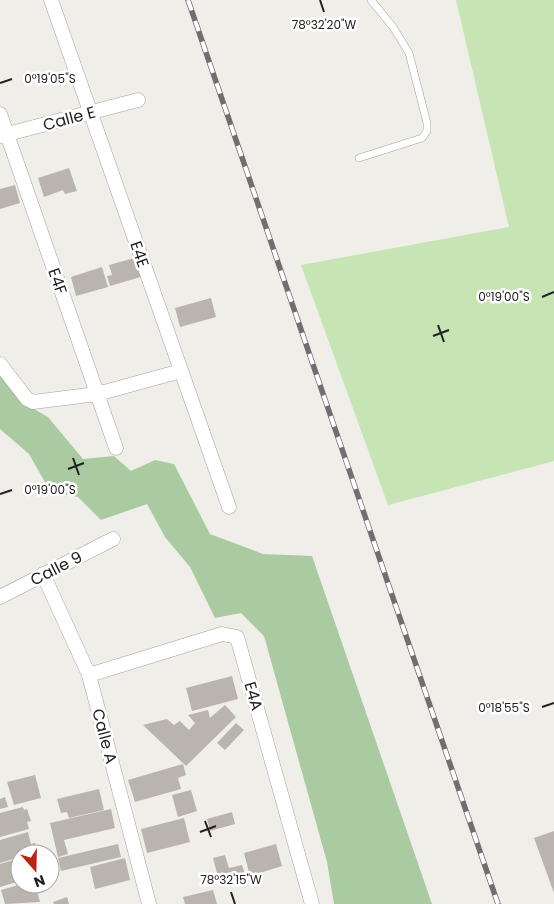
<svg xmlns="http://www.w3.org/2000/svg" width="554" height="904" viewBox="0 0 554 904" font-family="Poppins,sans-serif">
	<rect width="100%" height="100%" fill="#f0eee8"/>
	<path fill="#c7e4b4" d="M456,0H554V461L388,505L301,265L509,227Z"/>
	<path fill="#aacba1" d="M0,375L22,402L48,417L83,459L114,456L131,471L155,460L174,464L210,534L263,554L312,556L432,904H334L327,862L264,636L241,613L215,618L190,567L165,537L147,504L101,520L78,497L50,491L29,454L0,429Z"/>
	<path fill="#b9b4ae" d="M69,168L77,191L65,194L63,190L44,197L38,178Z
		M15,185L20,203L0,209V189Z
		M138,257L144,276L110,286L107,276L112,275L109,265Z
		M102,267L108,287L76,296L71,277Z
		M211,298L216,317L180,327L175,308Z
		M232,676L238,699L192,711L186,688Z
		M225,705L236,717L186,766L143,725L167,719L174,725L180,721L189,730L195,723L188,715L208,710L210,718Z
		M236,723L244,730L225,750L217,743Z
		M183,764L186,775L178,778L181,789L135,802L128,780Z
		M35,775L41,798L14,805L7,782Z
		M99,789L104,810L69,818L67,812L61,813L57,799Z
		M191,790L197,811L178,817L172,795Z
		M5,797L8,807L0,809V799Z
		M23,807L24,810L27,809L31,821L27,822L29,829L0,837V813Z
		M111,809L115,828L64,840L68,854L58,857L50,823Z
		M232,812L235,824L210,831L207,819Z
		M184,818L190,842L147,853L141,829Z
		M554,831V893L534,838Z
		M28,832L31,844L35,843L38,852L20,854V857L0,863V840Z
		M118,844L121,857L61,871L58,858Z
		M276,844L282,866L250,876L244,853Z
		M47,850L48,854H36V853Z
		M225,855L229,868L242,865L245,874L219,881L213,858Z
		M20,858V869L17,870L20,881L0,887V864Z
		M125,858L130,880L95,889L90,867Z
		M22,884H35L40,902L5,904L1,890Z
		M213,890L217,904H185L183,897Z
		M67,897L69,904H54L53,902Z"/>
	<g fill="none" stroke-linecap="round" stroke-linejoin="round">
		<g stroke="#a2a2a2" stroke-width="8">
			<path id="lane" d="M359,158L422,138L427,131V123L409,53L393,27L371,0"/>
		</g>
		<g stroke="#a2a2a2" stroke-width="15">
			<path id="street" d="M51,0L229,507
				M0,114L116,448
				M0,136L138,100
				M0,364L27,399L33,402L97,394L181,371
				M43,574L89,675L149,904
				M0,597L113,539
				M89,675L222,634L237,637L312,904"/>
		</g>
		<use href="#lane" stroke="#fff" stroke-width="7"/>
		<use href="#street" stroke="#fff" stroke-width="14"/>
		<g stroke="#6f6f6f" stroke-width="5.5">
			<path id="rail" d="M188,0L498,904"/>
		</g>
		<use href="#rail" stroke="#fff" stroke-width="4" stroke-dasharray="11" stroke-linecap="butt"/>
	</g>
	<path fill="none" stroke="#212121" stroke-width="2" d="M320,0L324,12M0,83L12,79M542,297L554,292M438,325L444,342M433,336L449,330M73,458L79,475M68,469L84,463M0,494L12,490M542,707L554,703M205,821L211,837M200,832L216,826M231,892L235,904"/>
	<g text-anchor="middle" stroke-width="5" stroke-linejoin="round" paint-order="stroke">
		<g font-size="16" fill="#212121" stroke="#fff">
			<text transform="translate(69 118) rotate(-15)" y="6">Calle E</text>
			<text transform="translate(140 254) rotate(71)" y="6">E4E</text>
			<text transform="translate(58 281) rotate(71)" y="6">E4F</text>
			<text transform="translate(56 568) rotate(-27)" y="6">Calle 9</text>
			<text transform="translate(254 696) rotate(74)" y="6">E4A</text>
			<text transform="translate(105 736) rotate(75)" y="6">Calle A</text>
		</g>
	</g>
	<g font-size="12" text-anchor="middle" fill="#212121" stroke="#fff" stroke-width="5" stroke-linejoin="round" paint-order="stroke">
		<text x="324" y="29">78°32'20"W</text>
		<text x="50" y="83">0°19'05"S</text>
		<text x="504" y="301">0°19'00"S</text>
		<text x="50" y="494">0°19'00"S</text>
		<text x="504" y="712">0°18'55"S</text>
		<text x="231" y="884">78°32'15"W</text>
	</g>
	<g transform="translate(35 869) rotate(160)"><circle r="24" fill="#ffffff" stroke="#a6a6a6"/>
	<path d="M0-4L9 19L0 12L-9 19Z" fill="#bd2314"/>
	<text y="-8" font-size="14" font-weight="bold" text-anchor="middle" fill="#212121">N</text>
	</g>
</svg>
